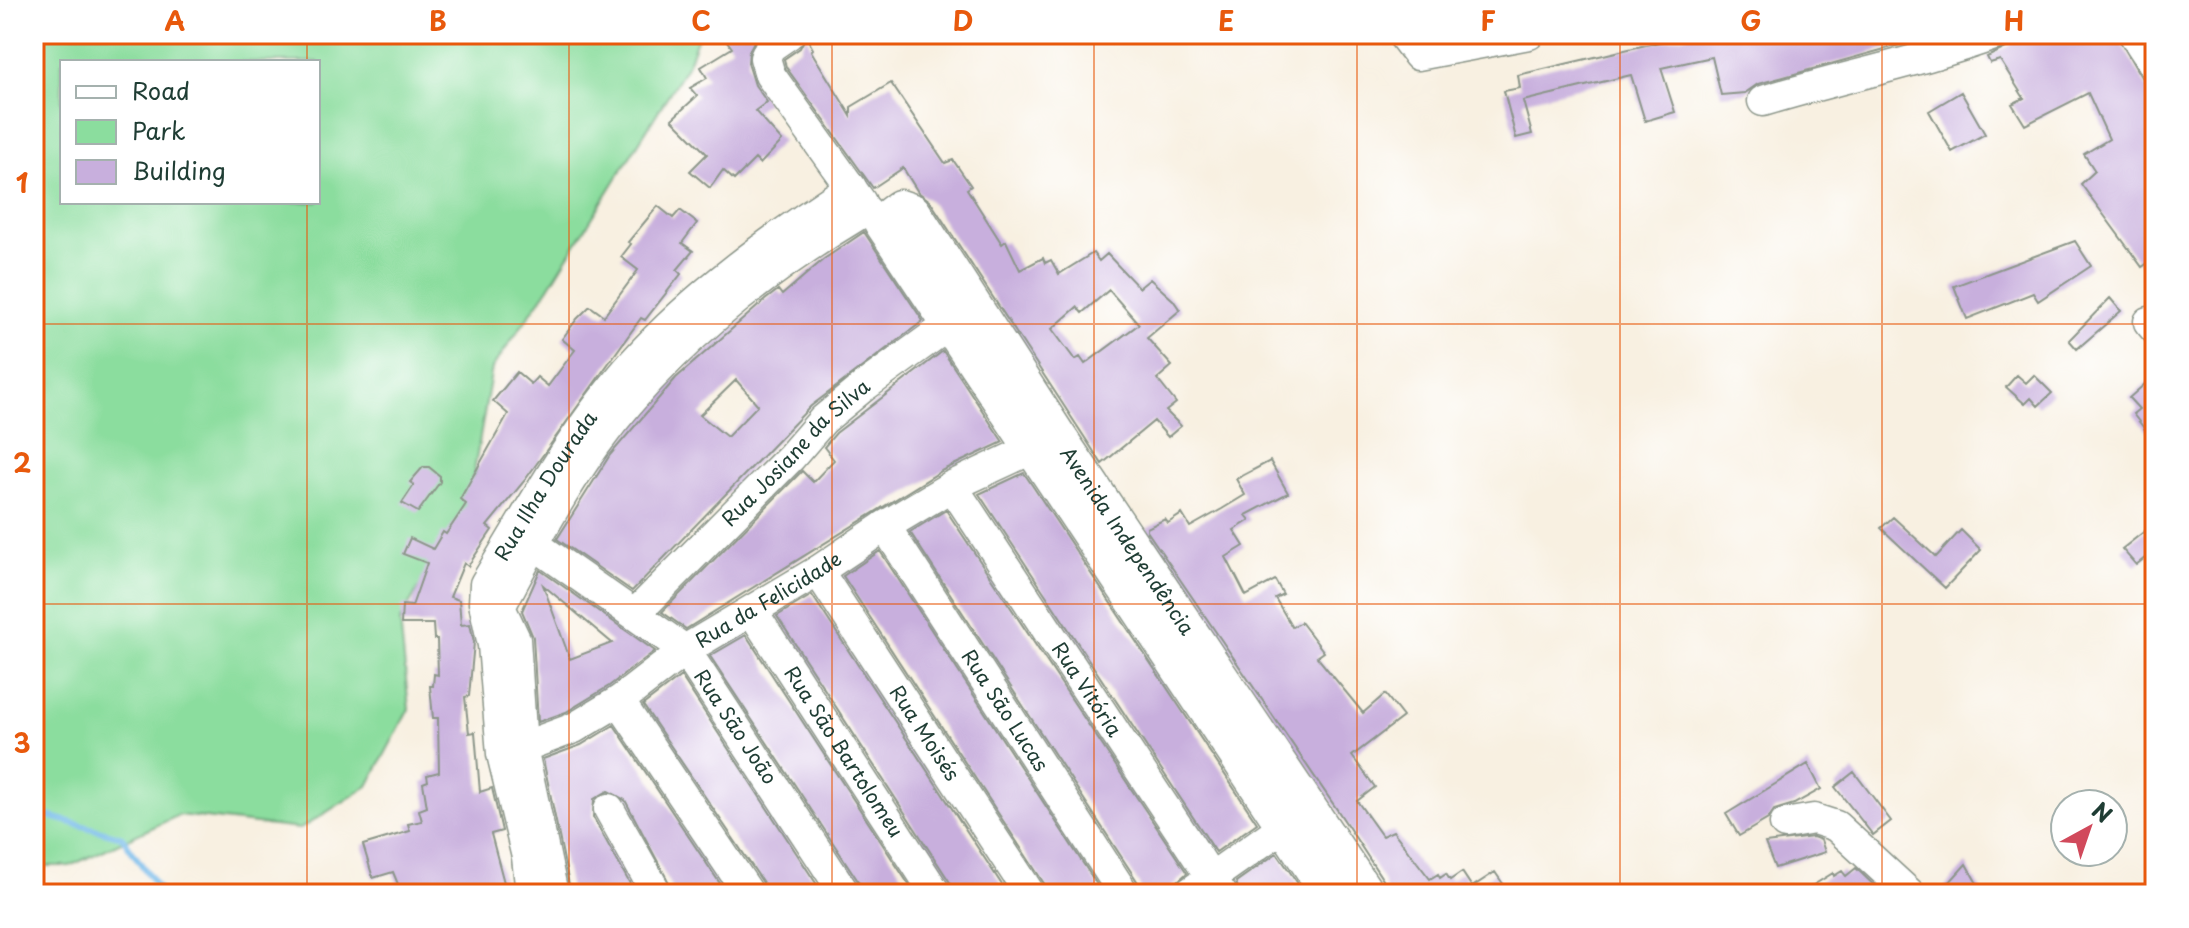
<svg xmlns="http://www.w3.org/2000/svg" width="2189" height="928" viewBox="0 0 2189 928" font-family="'Playpen Sans',sans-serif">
	<rect width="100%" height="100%" fill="#fff"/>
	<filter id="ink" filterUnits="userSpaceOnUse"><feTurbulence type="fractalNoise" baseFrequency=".0125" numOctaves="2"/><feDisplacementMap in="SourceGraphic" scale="16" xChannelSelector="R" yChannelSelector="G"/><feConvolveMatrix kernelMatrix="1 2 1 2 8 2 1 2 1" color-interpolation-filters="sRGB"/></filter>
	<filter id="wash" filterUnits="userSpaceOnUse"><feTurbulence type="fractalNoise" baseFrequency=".006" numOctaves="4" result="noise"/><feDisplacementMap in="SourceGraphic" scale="32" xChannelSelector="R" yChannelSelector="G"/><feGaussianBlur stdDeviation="1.8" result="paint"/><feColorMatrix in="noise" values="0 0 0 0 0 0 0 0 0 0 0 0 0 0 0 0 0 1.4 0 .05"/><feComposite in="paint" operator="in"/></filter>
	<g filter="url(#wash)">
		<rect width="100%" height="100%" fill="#f8f0e1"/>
		<path fill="#8bdd9e" stroke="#558d69" stroke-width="2" fill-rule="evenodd" d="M34,34H699L688,63L548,289L492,368L469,501L400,621L409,709L368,786L300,829L179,815L70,866H34ZM62,62H318V202H62Z"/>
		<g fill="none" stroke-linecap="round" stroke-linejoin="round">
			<path stroke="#72b9e9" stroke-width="6" d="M34,812L122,837L162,894"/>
		</g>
		<g id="blocks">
			<path fill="#c8afdd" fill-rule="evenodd" d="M722,34H758L749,51L748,63L755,85L767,102L755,111L782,141L760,164L755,159L734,180L723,170L710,188L690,171L707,154L672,119L697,96L690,88L707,78L701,67L732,48Z
				M1693,34H1939L1758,84L1745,93L1721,95L1712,57L1661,68L1675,112L1645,121L1631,75L1523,101L1532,134L1516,138L1504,91L1520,88L1518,75Z
				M2015,34H2116L2155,101V258L2142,267L2081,184L2095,171L2084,154L2109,139L2088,93L2025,125L2012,104L2024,98L2000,60L1990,63L1987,57L2010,46Z
				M806,36L813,49L811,51L851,116V107L891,83L945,163L953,160L971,186L967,189L1002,244L1006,241L1020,270L1043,258L1045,263L1051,260L1059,274L1093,253L1099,261L1107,254L1139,288L1150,279L1173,300L1180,310L1147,338L1172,366L1157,379L1176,403L1166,411L1181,426L1168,437L1154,421L1102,464L930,201L918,192L903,168L873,188L786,67L784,59L800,48ZM1109,290L1139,324L1085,364L1080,357L1075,360L1052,329L1077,307L1082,313Z
				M1961,92L1985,134L1952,152L1929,111Z
				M658,206L673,218L680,210L697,223L682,243L693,251L677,270L681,274L645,320L641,318L525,480L487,526L492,530L468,566L464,563L450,597L459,600L461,625L470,624L474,642L469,696L465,697L469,733L475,732L480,792L492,788L502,831L491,834L507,894H402L393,872L373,878L363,845L410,831L408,824L422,821L419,810L427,807L423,783L428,781L427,775L439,772L438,718H433L430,686H433L434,674L438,675L437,639H434L433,624H401L402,605L412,606L427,563L403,554L410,538L433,549L443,532L446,534L466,504L460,499L508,414L493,401L517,372L531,384L537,377L548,386L575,350L562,339L577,319L590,306L604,316L638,270L621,257L631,244L628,242Z
				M864,232L923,321L811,406L632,591L557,539L610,455L676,378L765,300L778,290L782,295L824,259ZM736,380L758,405L727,437L700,415Z
				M2075,241L2091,266L2038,301L2033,293L1967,319L1954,286Z
				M2110,298L2121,311L2077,349L2069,340Z
				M943,351L1003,442L943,470L686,629L662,612L802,471L813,482L834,460L824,447L836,433Z
				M2017,375L2026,383L2034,375L2052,393L2038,406L2031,398L2025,404L2006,387Z
				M2155,375V442L2133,414L2139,409L2129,398Z
				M1270,461L1288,493L1246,515L1250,520L1234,530L1244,546L1226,557L1246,596L1275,580L1283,594L1275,598L1292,627L1301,622L1324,652L1317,657L1363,713L1385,694L1403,717L1352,756L1375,787L1357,801L1382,836L1393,831L1430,879L1438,874L1440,878L1446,874L1450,880L1462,872L1472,887L1495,872L1510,894H1387L1383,880L1338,811L1147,531V528L1165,519L1168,523L1182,514L1190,527L1222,509L1245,495L1236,479Z
				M423,467H429L440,476V482L418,512L402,503L414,485L410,482Z
				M1024,473L1257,823L1216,852L979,494Z
				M946,510L1187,873L1172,886L1170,894H1142L1139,884L910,532Z
				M1893,517L1936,557L1961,530L1981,550L1945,588L1881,528Z
				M2155,523V550L2136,565L2122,549Z
				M880,551L1103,894H1051L843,576Z
				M540,570L655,651L609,686L566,712L538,722L533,637L522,611ZM543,585L612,643L570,659Z
				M812,595L1008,894H954L951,884L777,616Z
				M746,635L915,894H863L860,884L710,656Z
				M681,676L823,894H767L764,884L643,705Z
				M614,725L727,894H675L625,800L608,791L594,799L593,817L634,891L627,894H571L543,759L581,745Z
				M1808,764L1821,789L1794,804L1774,810L1768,819L1739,836L1726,814Z
				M1854,772L1891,821L1873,835L1835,787Z
				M1813,837L1821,840L1825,852L1775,868L1765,843Z
				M1277,853L1305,894H1240L1236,882Z
				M1966,864L1983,894H1939Z
				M1856,868L1883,894H1799L1833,873L1834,876L1842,871L1846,876Z"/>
		</g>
	</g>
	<g filter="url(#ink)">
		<use href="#blocks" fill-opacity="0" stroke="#8c968a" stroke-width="2"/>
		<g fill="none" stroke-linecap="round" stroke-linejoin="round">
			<g stroke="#8c968a" stroke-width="33">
				<g id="minor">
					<path d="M789,34L770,47L765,58L770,75L861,202"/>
					<path d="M1402,34L1418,55L1529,34"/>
					<path d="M2134,34L2155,66"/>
					<path d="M1763,101C1841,77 1920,62 1997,34"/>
					<path d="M2149,322L2155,329"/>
					<path id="s1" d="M952,486L1222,894"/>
					<path id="s2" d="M885,526L1124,894"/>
					<path id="s3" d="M518,533L685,650L845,894"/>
					<path id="s4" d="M818,571L1030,894"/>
					<path id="s5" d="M752,611L936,894"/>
					<path id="s6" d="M635,614L791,457L823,420L863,387L968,311"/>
					<path d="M619,701L749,894"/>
					<path id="s7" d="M504,754L574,728L619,701L685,650L818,571L885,526L952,486L1053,439"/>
					<path d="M609,809L657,894"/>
					<path d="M1785,824L1814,819L1836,826L1910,894"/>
					<path id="s8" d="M531,894L527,857L502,754L493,645L484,603L485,584C531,508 575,428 634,362C695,294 775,237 851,187"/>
					<path d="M553,894L522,747L515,639L500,607C529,552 559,495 596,444C666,347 764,271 866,210"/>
					<path d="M1188,894L1301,814"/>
				</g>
			</g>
			<g stroke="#8c968a" stroke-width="41">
				<g id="major">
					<path id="s9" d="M1331,894L883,222L900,209L912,213L1057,437L1365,894"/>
				</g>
			</g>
			<use href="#minor" stroke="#fff" stroke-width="30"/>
			<use href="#major" stroke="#fff" stroke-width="38"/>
		</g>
	</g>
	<path fill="none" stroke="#e8590c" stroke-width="2" stroke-opacity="0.55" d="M307,34V62M569,34V894M832,34V894M1094,34V894M1357,34V894M1620,34V894M1882,34V894M307,202V894M34,324H2155M34,604H2155"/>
	<g text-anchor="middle" stroke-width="7" stroke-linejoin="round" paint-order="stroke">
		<g font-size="20" fill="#1f3d34" stroke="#fff">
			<text dy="7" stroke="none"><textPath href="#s6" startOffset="228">Rua Josiane da Silva</textPath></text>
			<text dy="7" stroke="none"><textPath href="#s8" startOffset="430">Rua Ilha Dourada</textPath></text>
			<text dy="7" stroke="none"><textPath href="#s9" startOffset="1234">Avenida Independência</textPath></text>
			<text dy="7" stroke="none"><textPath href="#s7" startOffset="308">Rua da Felicidade</textPath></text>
			<text dy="7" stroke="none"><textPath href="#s1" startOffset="244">Rua Vitória</textPath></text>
			<text dy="7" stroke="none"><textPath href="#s2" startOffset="220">Rua São Lucas</textPath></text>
			<text dy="7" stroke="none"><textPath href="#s3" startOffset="296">Rua São João</textPath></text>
			<text dy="7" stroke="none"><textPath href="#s4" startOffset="194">Rua Moisés</textPath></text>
			<text dy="7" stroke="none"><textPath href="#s5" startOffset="168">Rua São Bartolomeu</textPath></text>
		</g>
	</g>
	<rect width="2189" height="928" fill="none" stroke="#fff" stroke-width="88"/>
	<rect x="60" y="60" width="260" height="144" fill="#ffffff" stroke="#a5b1ae" stroke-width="2"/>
	<rect x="76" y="86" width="40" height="12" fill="#ffffff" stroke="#a5b1ae" stroke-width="2"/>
	<text x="132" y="100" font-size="24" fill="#1f3d34">Road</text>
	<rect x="76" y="120" width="40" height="24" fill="#8bdd9e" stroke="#a5b1ae" stroke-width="2"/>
	<text x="132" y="140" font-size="24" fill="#1f3d34">Park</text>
	<rect x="76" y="160" width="40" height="24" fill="#c8afdd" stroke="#a5b1ae" stroke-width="2"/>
	<text x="132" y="180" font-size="24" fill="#1f3d34">Building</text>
	<g transform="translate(2089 828) rotate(40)"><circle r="38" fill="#ffffff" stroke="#a5b1ae" stroke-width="2"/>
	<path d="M0-6L14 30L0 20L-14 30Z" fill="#d1495b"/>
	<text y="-12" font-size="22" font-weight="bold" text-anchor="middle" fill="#1f3d34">N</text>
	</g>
	<rect x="44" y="44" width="2101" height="840" fill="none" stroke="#e8590c" stroke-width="3"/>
	<g font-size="26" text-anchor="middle" font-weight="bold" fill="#e8590c">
		<text x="175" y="31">A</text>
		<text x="438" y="31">B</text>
		<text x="701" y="31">C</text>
		<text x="963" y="31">D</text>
		<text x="1226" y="31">E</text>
		<text x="1488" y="31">F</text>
		<text x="1751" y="31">G</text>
		<text x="2014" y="31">H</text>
		<text x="22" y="193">1</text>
		<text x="22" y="473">2</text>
		<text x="22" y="753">3</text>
	</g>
</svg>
